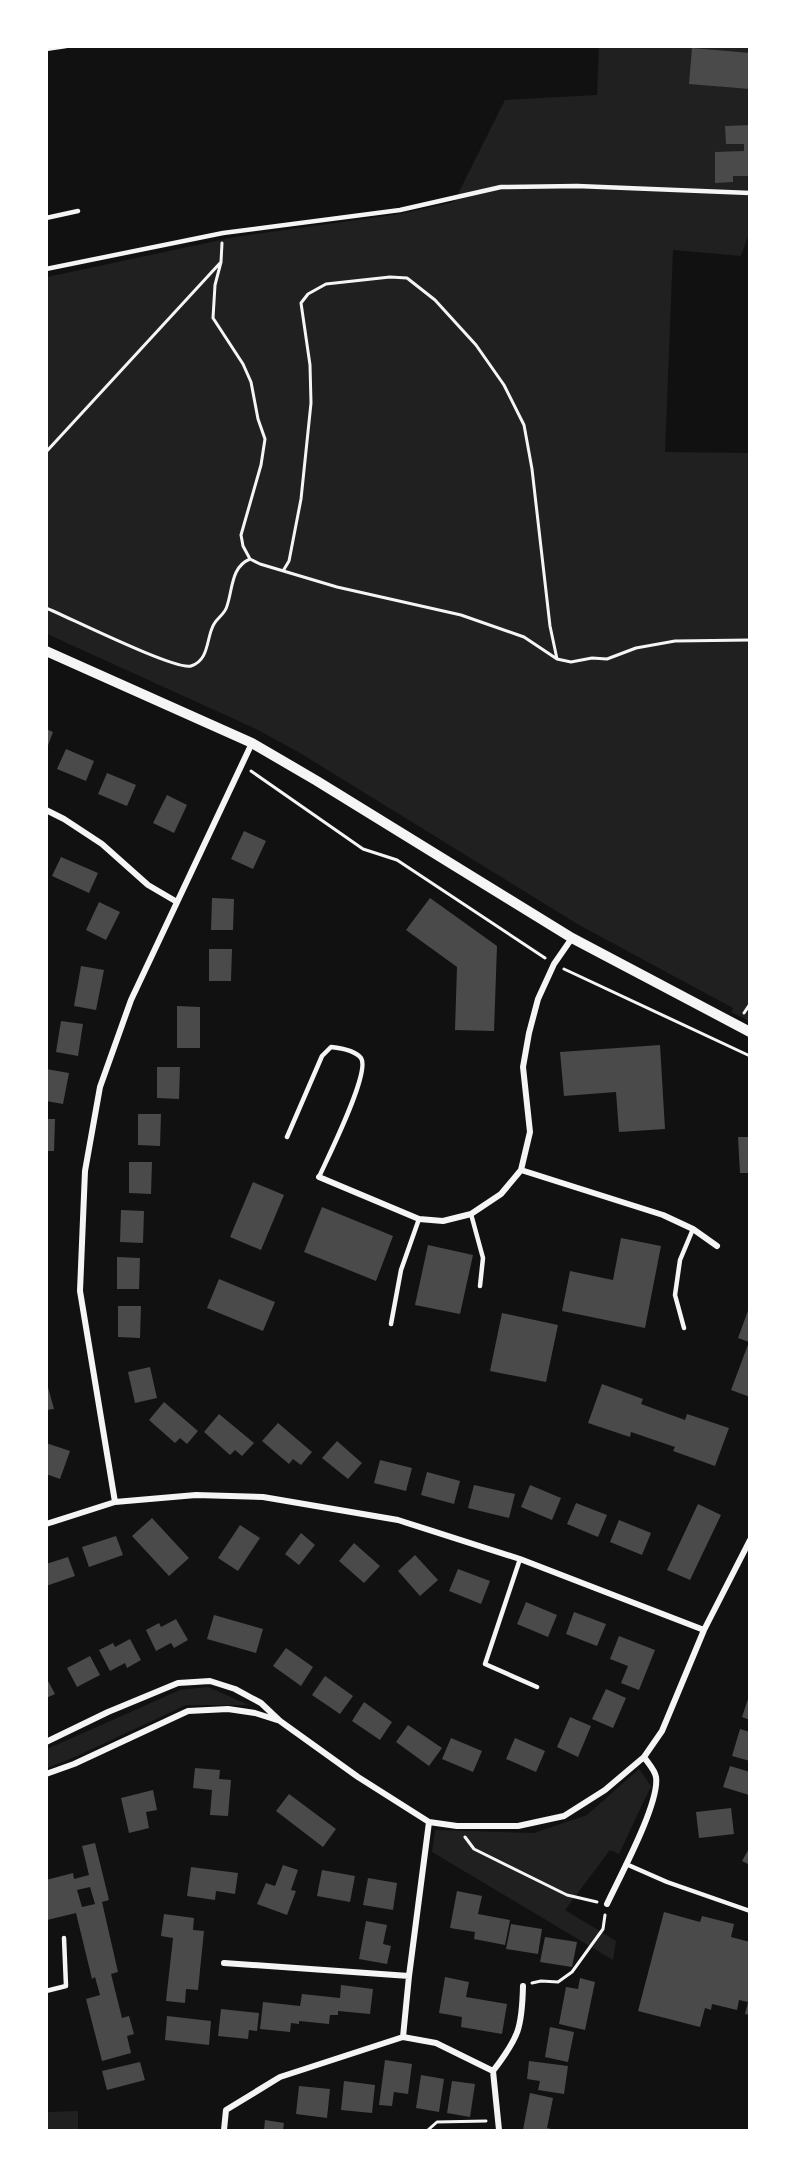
<svg xmlns="http://www.w3.org/2000/svg" width="796" height="2177" viewBox="0 0 796 2177" font-family="'Source Sans 3',sans-serif">
	<rect width="100%" height="100%" fill="#111"/>
	<path fill="#202020" d="M599,47H749V233L741,256L673,250L665,452L749,453V1021L731,1012L733,1008L579,925L300,753L258,730L47,634V277L235,237L400,214L454,202L505,100L597,95Z
		M208,1687L249,1705H186L75,1757L47,1768V1749L180,1690Z
		M639,1769L651,1786L619,1854L610,1850L565,1910L616,1941L613,1960L432,1852L435,1830L534,1833L587,1815Z
		M78,2111V2130H47V2112Z"/>
	<path fill="#4a4a4a" fill-rule="evenodd" d="M692,48L750,53V89L689,84Z
		M750,125V176H733V182L715,183V152L744,151V144H726L725,126Z
		M46,729L53,732L47,748H46Z
		M66,749L94,761L86,781L57,769Z
		M107,773L136,785L127,806L98,794Z
		M167,795L187,805L174,833L153,823Z
		M244,831L266,841L253,869L231,859Z
		M61,857L98,873L89,893L52,876Z
		M212,898L234,899L233,930H211Z
		M430,898L497,946L494,1031L455,1030L457,967L406,930Z
		M99,902L120,912L106,940L86,930Z
		M209,949H232L231,981H209Z
		M81,966L104,970L96,1010L74,1006Z
		M177,1006L200,1007V1048H177Z
		M61,1021L83,1024L78,1056L56,1052Z
		M660,1045L665,1129L619,1132L616,1092L564,1096L560,1052Z
		M157,1067H180L179,1099L157,1098Z
		M46,1069L69,1073L63,1104L46,1101Z
		M138,1114H161L160,1146L138,1145Z
		M46,1119H55L54,1151H46Z
		M738,1137H750V1173H740Z
		M129,1162H152L151,1194L129,1193Z
		M253,1182L284,1195L261,1250L230,1237Z
		M322,1207L393,1236L376,1281L304,1252Z
		M121,1210L144,1211L143,1243L120,1242Z
		M621,1238L661,1246L645,1328L562,1311L570,1271L613,1280Z
		M428,1245L473,1255L460,1314L415,1305Z
		M117,1257L140,1258L139,1289H117Z
		M219,1279L275,1302L263,1331L207,1308Z
		M118,1306H141L140,1338L118,1337Z
		M749,1308H750V1397L731,1390L749,1342L738,1338Z
		M502,1313L558,1325L546,1382L490,1371Z
		M150,1367L157,1398L135,1403L128,1372Z
		M46,1380L54,1409L46,1410Z
		M602,1384L643,1399L641,1404L685,1420L687,1414L729,1428L715,1466L673,1451L675,1447L631,1432L630,1437L588,1423Z
		M164,1402L198,1431L187,1444L180,1438L175,1443L149,1420Z
		M219,1414L254,1443L242,1456L235,1450L230,1455L204,1432Z
		M278,1423L312,1452L301,1465L293,1459L289,1464L262,1441Z
		M337,1441L362,1463L348,1479L322,1458Z
		M46,1443L70,1451L60,1479L46,1474Z
		M380,1460L412,1468L406,1491L374,1483Z
		M427,1472L460,1481L454,1504L421,1495Z
		M474,1485L515,1494L509,1518L468,1508Z
		M530,1485L561,1498L552,1520L521,1507Z
		M576,1503L607,1515L598,1537L567,1524Z
		M698,1504L721,1515L690,1580L667,1570Z
		M152,1518L189,1558L169,1576L132,1536Z
		M619,1520L651,1533L642,1555L610,1542Z
		M240,1525L260,1538L238,1571L218,1558Z
		M301,1533L315,1545L299,1565L285,1554Z
		M116,1536L123,1555L89,1567L82,1547Z
		M354,1543L380,1566L364,1583L339,1561Z
		M415,1555L438,1580L420,1596L398,1571Z
		M68,1557L75,1576L46,1586V1564Z
		M458,1569L490,1581L481,1604L449,1591Z
		M526,1602L557,1615L548,1637L517,1624Z
		M574,1612L606,1624L597,1646L566,1634Z
		M214,1615L263,1629L256,1653L207,1639Z
		M176,1619L188,1640L174,1648L171,1643L156,1651L146,1630L159,1623L161,1627Z
		M619,1636L655,1650L639,1690L621,1683L628,1666L610,1659Z
		M130,1639L141,1660L127,1668L125,1663L110,1671L99,1650L113,1643L115,1647Z
		M286,1648L313,1667L301,1686L273,1666Z
		M90,1656L100,1675L77,1687L67,1668Z
		M325,1676L353,1696L340,1714L312,1695Z
		M46,1677L55,1694L46,1698Z
		M606,1689L626,1698L613,1728L592,1719Z
		M750,1693V1720L742,1717Z
		M364,1702L392,1722L380,1740L352,1721Z
		M570,1717L591,1726L578,1757L557,1747Z
		M408,1725L442,1748L429,1766L396,1742Z
		M740,1729L750,1732V1761L732,1756Z
		M451,1738L482,1751L473,1772L442,1759Z
		M515,1738L545,1751L536,1772L506,1759Z
		M730,1766L750,1772L749,1795L723,1787Z
		M195,1768L220,1770L219,1779L231,1780L228,1816L210,1815L212,1790L193,1788Z
		M153,1790L157,1810L146,1812L149,1828L129,1833L121,1798Z
		M289,1794L336,1829L323,1847L276,1811Z
		M731,1808L734,1834L699,1838L696,1812Z
		M95,1843L109,1900L102,1902L118,1972L111,1974L122,2018L129,2016L134,2034L127,2036L131,2053L102,2061L86,1999L100,1995L95,1977L92,1979L76,1913L47,1920L46,1919V1880L73,1873L74,1879L89,1875L82,1846ZM90,1887L95,1904L82,1907L77,1890Z
		M750,1847V1865L742,1861Z
		M283,1865L298,1870L291,1890L296,1891L287,1915L257,1904L266,1883L275,1886Z
		M191,1867L238,1873L235,1894L216,1891L215,1900L187,1896Z
		M322,1870L355,1876L350,1902L317,1896Z
		M368,1878L397,1883L393,1910L363,1905Z
		M457,1891L482,1896L478,1914L510,1920L505,1945L474,1939L475,1932L450,1928Z
		M664,1912L700,1922L702,1916L734,1924L731,1937L750,1942V2015L745,2014L748,2002L739,2000L737,2010L712,2004L711,2010L705,2008L700,2027L638,2011Z
		M164,1914L194,1918L193,1930L204,1931L198,1990L186,1989L185,2003L166,2001L173,1938L161,1936Z
		M366,1921L387,1925L383,1944L391,1946L387,1964L359,1959Z
		M511,1924L542,1929L538,1954L506,1949Z
		M545,1937L577,1942L572,1967L540,1962Z
		M445,1977L469,1982L466,1997L507,2004L502,2034L461,2027L462,2017L439,2013Z
		M580,1978L595,1982L585,2030L559,2024L566,1987L578,1989Z
		M341,1985L373,1989L370,2014L338,2011V2015H330L329,2024L299,2021V2024L291,2023L290,2032L260,2029L263,2002L300,2006L302,1994L340,1998Z
		M221,2009L259,2013L257,2031L249,2030L248,2039L218,2036Z
		M167,2016L211,2021L209,2045L165,2040Z
		M550,2027L574,2032L568,2062L545,2057Z
		M385,2060L412,2064L408,2094L394,2092L392,2106L379,2105Z
		M529,2061L568,2066L564,2094L538,2090L540,2081L527,2079Z
		M140,2062L145,2080L107,2090L102,2071Z
		M421,2075L444,2079L439,2112L416,2108Z
		M344,2081L375,2085L372,2113L341,2110Z
		M452,2081L475,2084L470,2117L447,2113Z
		M299,2086L330,2089L327,2118L296,2114Z
		M530,2093L553,2098L547,2128L555,2130H523Z
		M265,2120L284,2123L283,2130H264Z"/>
	<g fill="none" stroke-linecap="round" stroke-linejoin="round">
		<path stroke="#f5f5f5" stroke-width="3" d="M221,262L215,285L213,318L243,364L251,382L258,419L265,439L261,465L241,535L243,546L250,559
			M46,452L221,262L222,243
			M283,571L289,561L301,499L311,403L310,365L301,303L308,294L326,284L390,277L407,278L435,300L476,345L504,385L524,425L532,469L550,626L557,659
			M46,608C68,617 176,671 191,666C210,660 206,637 214,624C218,617 225,614 227,606C233,588 231,567 250,559L260,564L337,587L461,615L524,637L557,659L571,662L592,658L607,659L636,648L675,641L750,640
			M251,771L363,849L397,860L545,958
			M564,969L750,1056
			M744,1013L750,1004
			M465,1837L474,1849L567,1895L597,1902
			M532,1983L541,1981L558,1982L572,1972L603,1929L605,1915
			M428,2130L437,2122L486,2121"/>
		<path stroke="#f5f5f5" stroke-width="4.5" d="M46,49L66,46
			M46,218L78,211
			M46,269L223,233L400,210L501,187L577,186L750,193
			M287,1137L322,1056L331,1047C340,1048 355,1050 361,1058C371,1072 327,1159 319,1177
			M471,1214L483,1258L480,1286
			M391,1324L401,1270L419,1219
			M684,1328L675,1295L680,1260L693,1229
			M520,1559L485,1664L537,1687
			M626,1864L667,1882L750,1911
			M46,1991L66,1986L64,1938"/>
		<path stroke="#f5f5f5" stroke-width="6" d="M46,810L64,819L102,844L148,885L177,902
			M521,1170L663,1215L693,1229L717,1246
			M319,1177L419,1219L443,1221L471,1214L501,1194L521,1170L530,1132L523,1067L529,1033L538,999L554,964L572,938
			M115,1502L80,1291L85,1171L100,1087L131,1000L252,743
			M46,1524L115,1502L196,1495L263,1497L398,1520L520,1559L704,1630
			M46,1742L108,1712L178,1683L210,1681L235,1689L261,1703L280,1721L358,1777L429,1822L457,1826H518L564,1816L605,1790L644,1757L662,1731L704,1630L750,1540
			M46,1774L74,1764L188,1711L228,1709L255,1713L277,1720
			M429,1822L409,1976L403,2037L436,2043L493,2071
			M607,1904C619,1878 660,1803 656,1777C655,1770 648,1763 644,1757
			M224,1963L409,1976
			M224,2130L226,2110L280,2077L403,2037
			M499,2130L493,2071C519,2037 522,2028 523,1986"/>
		<path stroke="#f5f5f5" stroke-width="10" d="M46,651L252,743L317,781L572,938L750,1032"/>
	</g>
	<rect width="796" height="2177" fill="none" stroke="#ffffff" stroke-width="96"/>
</svg>
